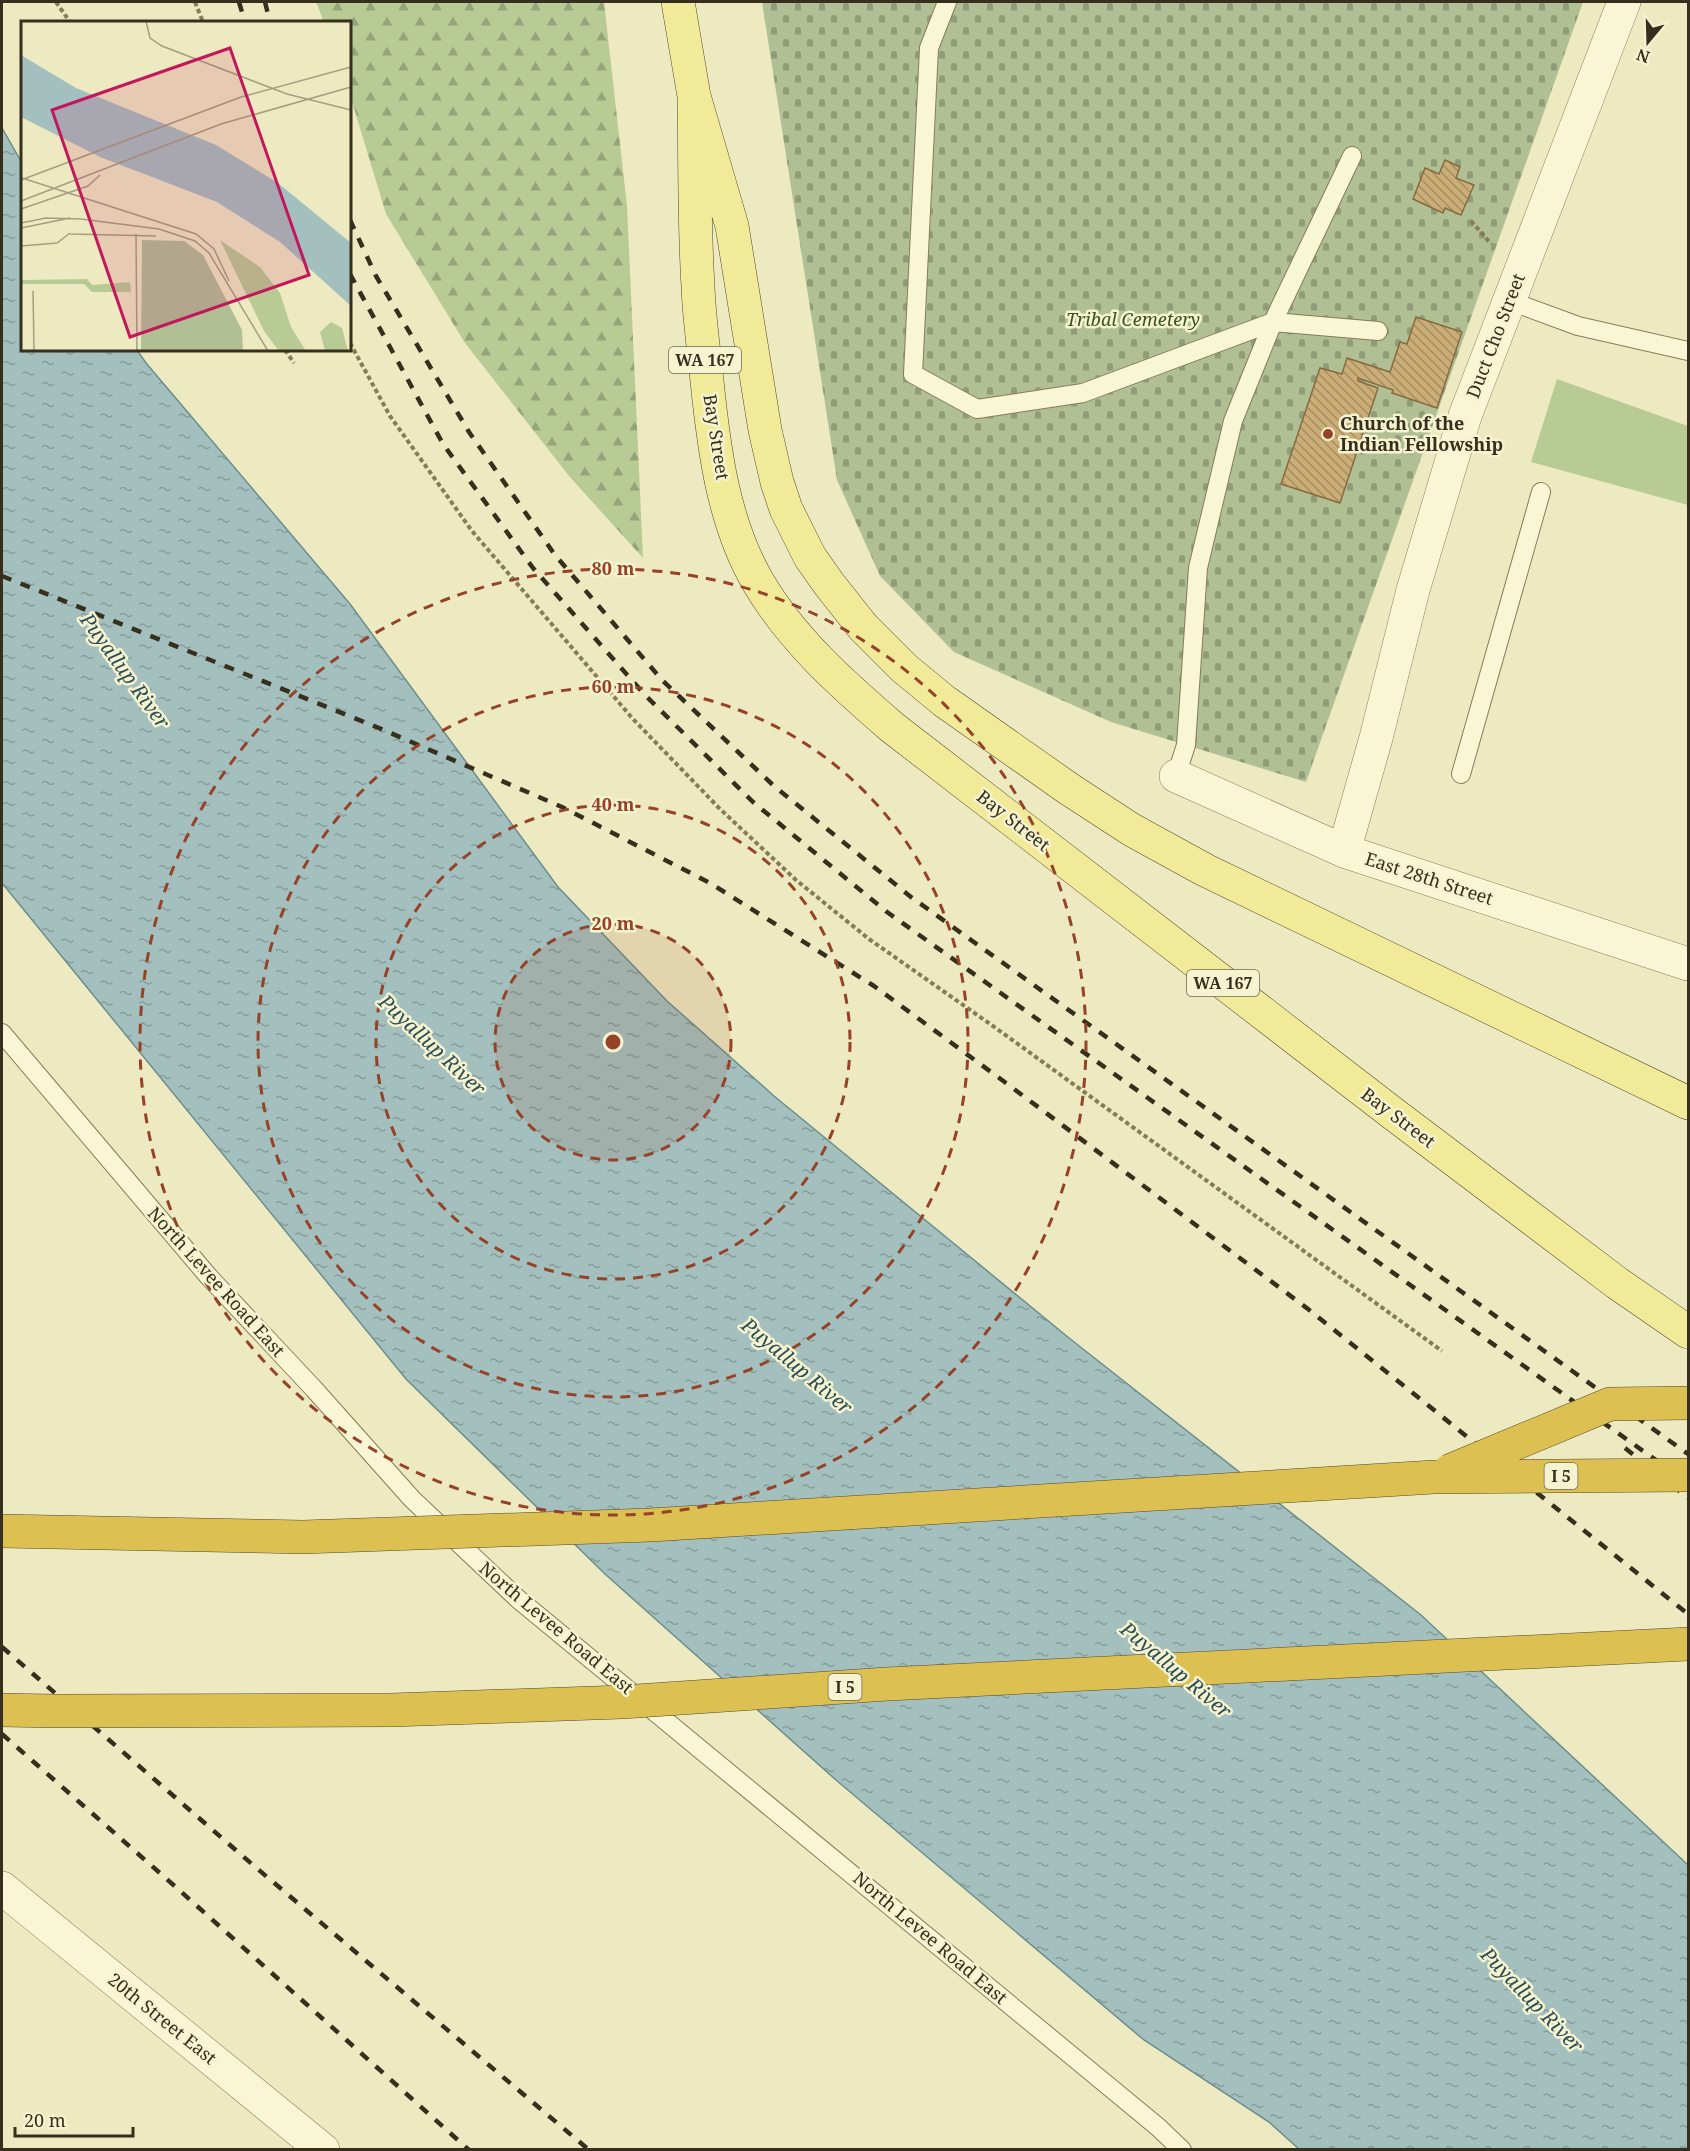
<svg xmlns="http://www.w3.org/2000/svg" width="1690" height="2151" viewBox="0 0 1690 2151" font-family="'Noto Serif',serif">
	<defs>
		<pattern id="forest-firs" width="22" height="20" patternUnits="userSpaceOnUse" patternTransform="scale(1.5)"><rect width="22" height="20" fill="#b8cb95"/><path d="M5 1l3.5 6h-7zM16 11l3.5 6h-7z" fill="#96a579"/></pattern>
		<pattern id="cemetery-stones" width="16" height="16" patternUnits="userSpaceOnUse" patternTransform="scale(1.5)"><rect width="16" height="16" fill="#b0c094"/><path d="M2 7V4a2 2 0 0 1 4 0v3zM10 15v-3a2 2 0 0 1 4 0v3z" fill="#909c78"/></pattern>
		<pattern id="water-ripples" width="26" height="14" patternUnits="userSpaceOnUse" patternTransform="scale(1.5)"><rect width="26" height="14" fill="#a4c0be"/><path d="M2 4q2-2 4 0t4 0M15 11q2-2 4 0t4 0" fill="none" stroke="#869c9a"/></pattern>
		<pattern id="building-back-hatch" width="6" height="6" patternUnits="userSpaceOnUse" patternTransform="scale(1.5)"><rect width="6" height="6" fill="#cbae77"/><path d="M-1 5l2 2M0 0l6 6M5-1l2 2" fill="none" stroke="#a68e61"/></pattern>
	</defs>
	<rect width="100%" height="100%" fill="#edeac1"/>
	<path fill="#b8cb95" d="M1557,379L1688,426V505L1531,462Z"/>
	<path fill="url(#forest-firs)" d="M316,2H604L627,206L643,558L569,476L465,343L386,214L350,95V22H324Z"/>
	<path fill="url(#cemetery-stones)" d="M762,2H1583L1306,782L1111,722L954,652L880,576L837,480Z"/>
	<path fill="url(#water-ripples)" stroke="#6b8d8d" stroke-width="1.5" d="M2,128L22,163V350H137L146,363L350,604L558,887L667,1001L774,1096L1069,1338L1421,1615L1688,1865V2149H1299L1269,2122L1144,2040L836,1780L605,1574L406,1379L2,883Z"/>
	<path fill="url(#building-back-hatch)" stroke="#856b3f" stroke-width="1.5" d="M1445,160L1460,167L1456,178L1474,185L1461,215L1445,208L1443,213L1413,199L1425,168L1439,174Z
		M1416,317L1462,332L1437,408L1392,393L1393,390L1358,378V381L1378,388L1340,503L1281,484L1320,368L1342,374L1347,358L1390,372L1400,342L1407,344Z"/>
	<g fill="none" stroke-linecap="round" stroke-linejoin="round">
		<g stroke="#867c59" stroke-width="20">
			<path id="service" d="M947,2L929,48L913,374L977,409L1083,393L1273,322L1378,331
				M1510,301L1578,326L1688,351
				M1461,774L1541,492
				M1176,776L1186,745L1198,568L1233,421L1273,322L1352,156
				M2,1033L209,1277L314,1389L412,1499L518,1599L1158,2127L1182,2150"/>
		</g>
		<g stroke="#867c59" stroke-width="34">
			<path id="minor" d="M1176,776L1344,851L1688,964
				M1344,851L1376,738L1413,590L1465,416L1624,2"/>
		</g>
		<g stroke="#867c59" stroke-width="34">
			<path id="tertiary" d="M2,1888L323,2150"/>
		</g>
		<g stroke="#54482d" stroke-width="34">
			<path id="primary" d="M678,2L694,96L732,226L765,430L777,482L786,509L810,557L829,584L863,627L904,668L944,701L1069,789L1132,830L1205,870L1688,1103
				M694,96C695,159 694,223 698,286C699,318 704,350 707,381C714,449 723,522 758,582C792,640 843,685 893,728L1391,1112L1617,1283L1688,1332"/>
		</g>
		<path stroke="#867c59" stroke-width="4" stroke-dasharray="4.5 3" stroke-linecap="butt" d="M56,2L70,22
			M195,2L203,22
			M1471,221L1491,244
			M350,343L390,416L472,531L633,719L719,808L796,880L869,939L993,1026L1442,1351
			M285,350L294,363"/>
		<use href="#service" stroke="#f8f6d4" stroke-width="18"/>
		<use href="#minor" stroke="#f8f6d4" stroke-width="33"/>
		<use href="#tertiary" stroke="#f8f6d4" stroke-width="33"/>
		<use href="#primary" stroke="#f1ea99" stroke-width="33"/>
		<path stroke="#362f1d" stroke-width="4.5" stroke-dasharray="10 10" stroke-linecap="butt" d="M239,2L245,22
			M265,2L270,22
			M350,220L376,276L469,432L555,555L662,680L774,786L911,897L1688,1454
			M350,274L443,444L533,568L644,694L753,802L887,912L1688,1483
			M2,576L379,728L562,807L710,883L874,986L1002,1080L1308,1309L1688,1614
			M1625,1448L1688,1498
			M2,1647L253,1865L589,2150
			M2,1734L178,1889L469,2150"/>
		<g stroke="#54482d" stroke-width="34" stroke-linecap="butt">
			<path id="motorway-bridge" d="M1449,1471L1610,1404L1688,1403
				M2,1531L303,1537L650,1525L1434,1477L1688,1475
				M2,1710L55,1711L391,1710L622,1702L887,1684L1688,1644"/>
		</g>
		<use href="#motorway-bridge" stroke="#ddc052" stroke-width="33"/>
	</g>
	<circle cx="613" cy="1042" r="118" fill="#954229" fill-opacity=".12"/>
	<g fill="none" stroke="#954229" stroke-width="3" stroke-dasharray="10 8">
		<circle cx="613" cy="1042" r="118"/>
		<circle cx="613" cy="1042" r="237"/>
		<circle cx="613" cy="1042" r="355"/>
		<circle cx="613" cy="1042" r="473"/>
	</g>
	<circle fill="#954229" stroke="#f5f3d0" stroke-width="2" cx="1328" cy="434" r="6"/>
	<g text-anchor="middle" stroke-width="5" stroke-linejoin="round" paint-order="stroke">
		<g fill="#f5f3d0" stroke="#6f6a53" stroke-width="1.5">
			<rect x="669" y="347" width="72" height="26" rx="4.5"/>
			<rect x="1187" y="970" width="72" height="26" rx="4.5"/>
			<rect x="1544.5" y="1463" width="33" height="26" rx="4.5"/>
			<rect x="828.5" y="1674" width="33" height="26" rx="4.5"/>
		</g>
		<g font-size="16" font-weight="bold" fill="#362f1d">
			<text x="705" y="366">WA 167</text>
			<text x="1223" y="989">WA 167</text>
			<text x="1561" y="1482">I 5</text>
			<text x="845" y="1693">I 5</text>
		</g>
		<g font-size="18" font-style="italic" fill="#3c5324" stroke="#f5f3d0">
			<text x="1133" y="326">Tribal Cemetery</text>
		</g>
		<g font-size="18" fill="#362f1d" stroke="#f5f3d0">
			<text transform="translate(1496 336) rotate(-69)" y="6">Duct Cho Street</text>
			<text transform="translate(716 437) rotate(81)" y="6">Bay Street</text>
			<text transform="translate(1013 821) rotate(38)" y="6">Bay Street</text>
			<text transform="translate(1429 879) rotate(18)" y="6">East 28th Street</text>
			<text transform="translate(1398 1118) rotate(37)" y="6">Bay Street</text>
			<text transform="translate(216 1282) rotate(48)" y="6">North Levee Road East</text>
			<text transform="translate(556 1628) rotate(40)" y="6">North Levee Road East</text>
			<text transform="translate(930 1938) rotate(40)" y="6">North Levee Road East</text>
			<text transform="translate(162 2019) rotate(39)" y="6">20th Street East</text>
		</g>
		<g font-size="18" font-weight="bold" fill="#362f1d" stroke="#f5f3d0" text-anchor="start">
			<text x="1340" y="430">Church of the<tspan x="1340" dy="21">Indian Fellowship</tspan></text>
		</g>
		<g font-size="20" font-style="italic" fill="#2c4f56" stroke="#f5f3d0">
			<text transform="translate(125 671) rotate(54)" y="7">Puyallup River</text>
			<text transform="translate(432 1045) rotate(43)" y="7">Puyallup River</text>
			<text transform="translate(797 1366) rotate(40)" y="7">Puyallup River</text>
			<text transform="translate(1176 1670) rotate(40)" y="7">Puyallup River</text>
			<text transform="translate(1532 2000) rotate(46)" y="7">Puyallup River</text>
		</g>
	</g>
	<g transform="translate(21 21)">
		<rect width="330" height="330" fill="#edeac1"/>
		<path d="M66,258L71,264L109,261L110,271H71L63,263H0V259Z" fill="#b8cb95"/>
		<path d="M199,219L239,246L259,272L270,306L285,330H258L243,310ZM310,301L321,307L327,330H304L299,311Z" fill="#b8cb95"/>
		<path d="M121,219L163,220L182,234L221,309L222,330H120Z" fill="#b0c094"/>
		<path d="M0,34L55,67L195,124L257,162L330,222V285L259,221L196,181L79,136L0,96Z" fill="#a4c0be"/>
		<path fill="none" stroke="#a49f7f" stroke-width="1.5" d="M125,0L129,17L141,25L266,73L330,89M1,157L175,213L193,228L208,260M0,159L220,76L330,46M0,180L200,103L330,66M0,188L67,165L79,154M0,202L25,197L60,198L138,208L174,220L188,232L247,330M0,207L49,197M49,213L135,215M115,213L116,330M0,225L36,222L49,212M12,270L13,330"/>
		<path fill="#c2185b" fill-opacity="0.15" stroke="#c2185b" stroke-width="3" d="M209,27L288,254L109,316L31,89Z"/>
		<rect width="330" height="330" fill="none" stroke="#362f1d" stroke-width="3"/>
	</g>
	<circle cx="613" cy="1042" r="9" fill="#954229" stroke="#f5f3d0" stroke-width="3"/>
	<g font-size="18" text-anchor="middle" font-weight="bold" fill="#954229" stroke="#f5f3d0" stroke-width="5" stroke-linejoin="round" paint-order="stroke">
		<text x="613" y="575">80 m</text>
		<text x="613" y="693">60 m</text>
		<text x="613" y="811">40 m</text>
		<text x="613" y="930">20 m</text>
	</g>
	<rect width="1690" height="2151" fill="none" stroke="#362f1d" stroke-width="6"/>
	<g transform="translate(1648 42) rotate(199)" stroke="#f5f3d0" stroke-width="4.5" paint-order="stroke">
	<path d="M0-4.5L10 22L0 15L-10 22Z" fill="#362f1d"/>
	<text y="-9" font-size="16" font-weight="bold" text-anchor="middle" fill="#362f1d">N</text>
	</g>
	<path d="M15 2127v9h118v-9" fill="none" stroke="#362f1d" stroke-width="3"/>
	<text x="24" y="2127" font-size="18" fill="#362f1d" stroke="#f5f3d0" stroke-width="4.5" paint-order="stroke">20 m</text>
</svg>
